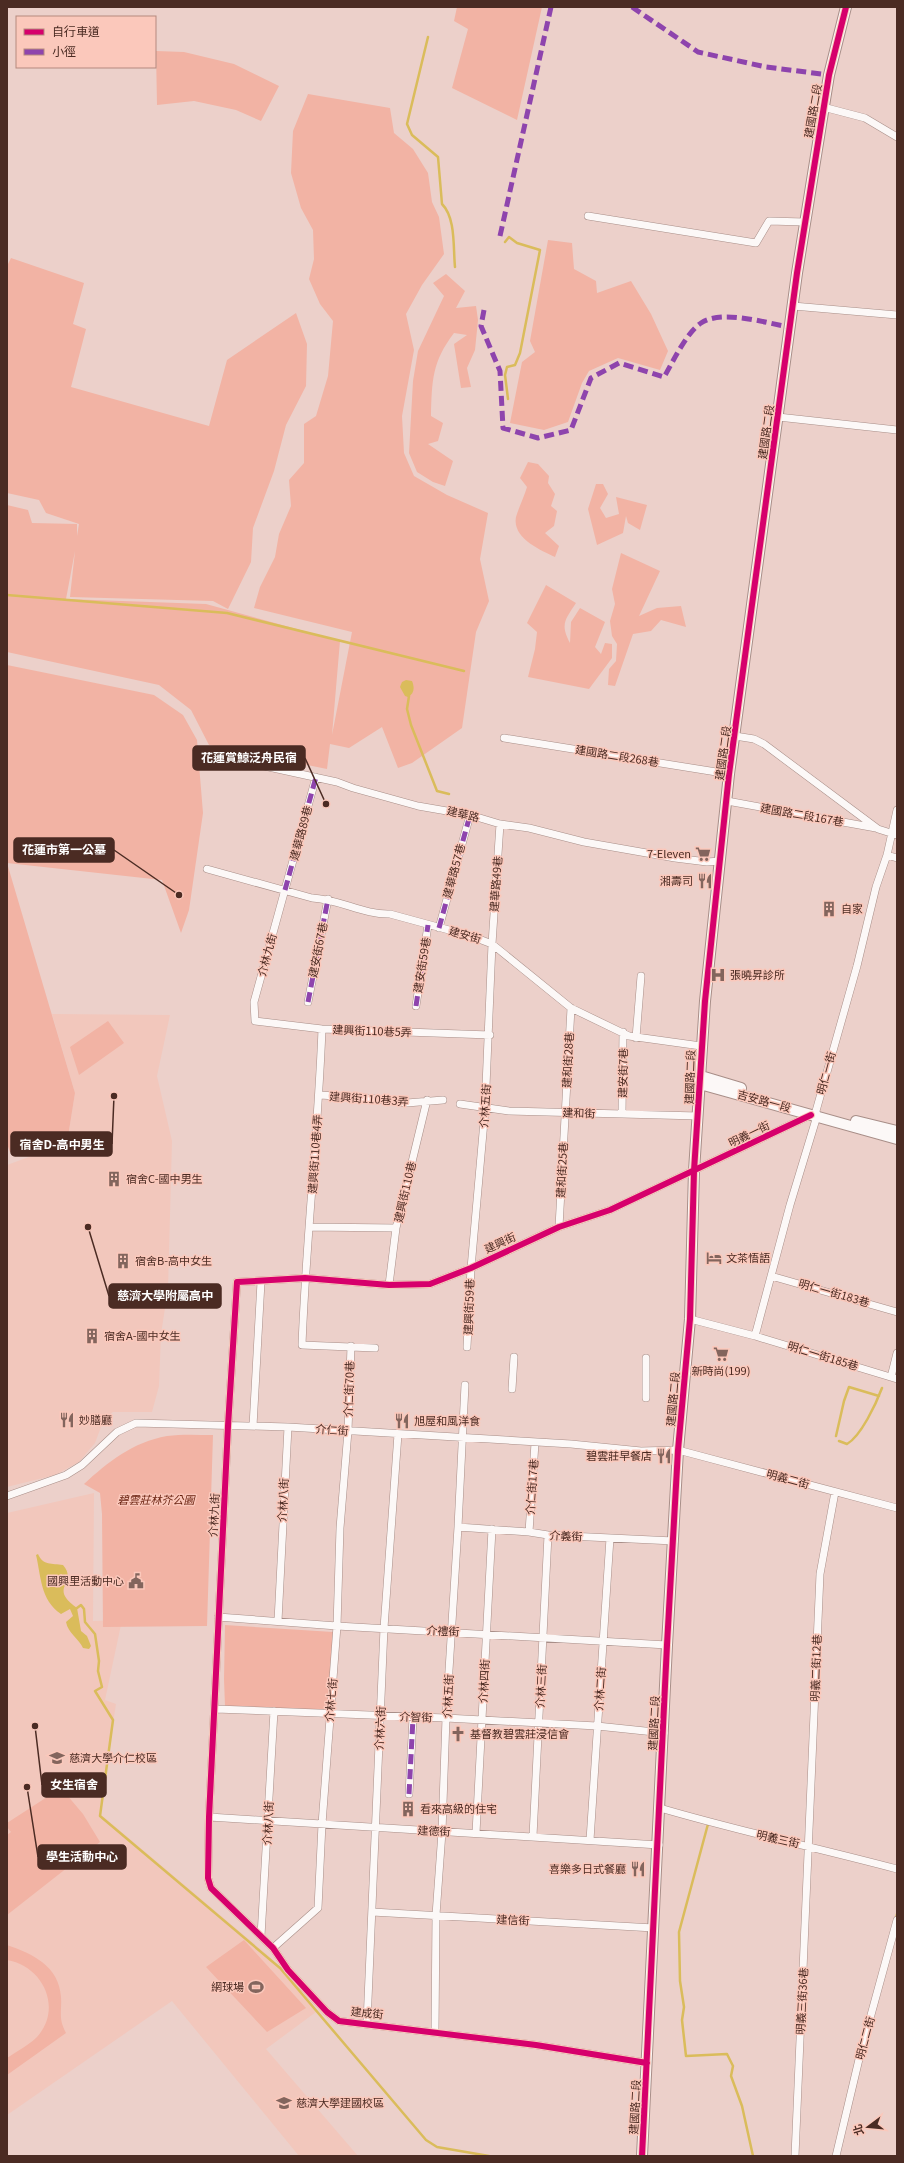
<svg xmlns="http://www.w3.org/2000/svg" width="904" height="2163" viewBox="0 0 904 2163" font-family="Georgia,'Noto Sans TC',serif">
	<rect width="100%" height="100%" fill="#ecd0ca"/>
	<path fill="#f2c7bc" d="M52,1014L170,1015L157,1076L172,1141L168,1289L161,1334L159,1386L152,1412H113L104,1419L95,1443L79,1462L55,1475L7,1487V1165L67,1143L75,1093Z
		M94,1493L93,1621L122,1620L105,1700L116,1704L99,1813L271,1958L316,2012L266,2049L358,2156H299L172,2001L7,2115V1513Z"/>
	<path fill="#f2b3a4" d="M457,7H542L517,120L452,88L468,29L454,21Z
		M156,51L184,52L234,64L279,86L261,121L236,110L194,101L157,105Z
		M308,94L390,108L394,133L413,149L428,173L432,202L439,217L444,254L422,285L406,314L414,350L402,416L404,453L414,476L447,495L488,513L480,559L489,601L476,632L462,728L412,763L398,768L382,727L349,748L330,744L327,769L209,745L191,710L159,685L7,652V505L28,510L32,523L77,524V536L79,524L46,513L39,500L7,493V266L11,258L84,283L73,324L86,329L71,387L209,426L227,360L296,313L307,344L306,386L286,425L274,471L253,528L251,562L228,609L213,601L70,597L75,551L66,599L206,604L340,641L332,735L352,632L254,608L260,587L275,557L279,534L291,506L289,480L304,463V424L316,416L328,376L333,321L320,304L309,279L314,259L313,230L301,208L291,173L293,131Z
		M548,240L572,243L574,269L596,281L597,293L631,281L651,314L668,351L660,370L618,358L589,371L582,383L568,422L544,430L510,423L522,362L535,352L530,341Z
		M446,274L465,291L456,308L476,306L478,320L475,350L467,368L471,387L461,388L454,344L467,335L454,333C432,362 432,380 431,416L443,423L438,441L428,444L453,461L445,486L433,482L417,472L409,453L413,381L418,351L444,296L433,283Z
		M528,462L538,464L549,476L548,483L555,494L551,506L557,511L554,526L545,533L559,546L555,557C540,550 512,538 516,517C519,507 524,497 527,487L520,478Z
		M596,484H603L608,494L600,508L606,518L619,514L616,497L647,505L640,530L628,523L626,516L623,533L597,545L588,509Z
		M621,553L660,571L639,616L657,608L681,606L686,627L661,620L651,631L633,634L615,686L608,685L609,669L616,661L617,644L612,636L610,621L615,604L612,589Z
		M546,585L576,603C565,620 560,624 570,643L571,622L580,608L605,622L595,647L601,654L605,643L612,644V658L589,689L528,677L535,649L537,632L527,623Z
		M7,665L154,695L183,715L197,740L203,813L189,910L181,933L162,880L7,863L75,1093L67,1143L47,1150L10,1152L7,1144Z
		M108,1021L124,1043L79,1075L70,1047Z
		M213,1435L207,1626L103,1627L102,1514L100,1493L84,1484C108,1462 133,1442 167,1436C182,1434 198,1435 213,1435Z
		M225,1625L333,1632L328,1710L225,1706L224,1679Z
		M61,1788L83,1814L100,1842L7,1915V1835L11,1832L7,1827V1823Z
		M244,1940L306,2008L267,2032L206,1967Z
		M7,1945C33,1954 59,1966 61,1997C62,2012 58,2018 66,2033L7,2075V2058C16,2052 29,2045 37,2037C63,2008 43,1966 7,1960Z"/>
	<path fill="#dabc5b" d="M406,680L412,681C415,688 414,694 408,697L405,696L400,687L402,682Z
		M38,1554C43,1566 52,1563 63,1565C79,1584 47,1587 77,1608L81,1631L87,1636L91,1646L89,1649L83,1648C79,1639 68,1633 66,1622L73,1616L70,1609L61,1614C40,1600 41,1575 36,1555Z"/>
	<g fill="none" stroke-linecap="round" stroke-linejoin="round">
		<path stroke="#dabc5b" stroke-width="2.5" d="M428,37L407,124L412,135L438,157L442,204C456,218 453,248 455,267
			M505,242L509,237L517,243L540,250L520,353L515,365L507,367L505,375L508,399
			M7,595L227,613L464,671
			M409,696L407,709L411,725L437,791L449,794
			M836,1436L844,1401L849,1387L879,1396
			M839,1441L847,1444C861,1436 876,1404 882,1388
			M77,1608L81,1605L84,1609L85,1622L95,1634L99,1661L98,1671L102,1687L95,1691L113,1720L100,1816L280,1968L426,2140L437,2147L489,2156
			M708,1824L679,1932L680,1981L684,2007L682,2020L686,2056L727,2054L733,2066L731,2076L742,2106L753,2156
			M896,1920L897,1914"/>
		<g stroke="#a88e88" stroke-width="8">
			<path id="street" d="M823,107L865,118L897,137
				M588,216L756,243L769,221L804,222
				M793,306L897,315
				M778,417L897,430
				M735,736L754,739L764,744L878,829L897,835
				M504,738L729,774
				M209,754L337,782L353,788L418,806L470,815L500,824L529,828L584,842L675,858L707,862L720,861
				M316,777L254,1002L255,1021L322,1029L490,1035
				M727,801L876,828
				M887,855L897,858
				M207,869L312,898C339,899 364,915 390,914L471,936L492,944L571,1008L629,1036L701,1046
				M439,928L470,815
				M308,1002L328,899
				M416,1006L428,925
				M322,1029C318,1135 306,1240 302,1345L375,1348
				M636,1038L641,976
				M320,1095L368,1098L407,1103L443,1100
				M460,1104L509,1111L698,1116
				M622,1114L623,1032
				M309,1227L396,1228
				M559,1227L571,1008
				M771,1276L897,1312
				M389,1285L396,1228L427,1100
				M690,1319L755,1336L897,1379
				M755,1336L790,1205L817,1116L816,1111L857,966L876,887L887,855L897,810
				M467,1347L471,1268L485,1110L492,944L500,824
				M646,1358V1398
				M891,1377L897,1353
				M512,1389L514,1357
				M253,1426L261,1282
				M7,1496L66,1475L82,1465L117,1432L136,1423L288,1427L571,1444L641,1451L678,1450L897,1508
				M458,1527L529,1532L548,1535L674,1541
				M529,1532L535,1443
				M218,1617L337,1626L667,1645
				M278,1621L288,1427
				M216,1709L446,1718L597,1726L664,1733
				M409,1794L413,1718
				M660,1808C738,1831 818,1848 897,1869
				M209,1817L659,1845
				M476,1833L492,1529
				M533,1836L548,1535
				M590,1840L610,1538
				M372,1912L654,1928
				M261,1936L274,1711
				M273,1948L318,1908L322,1824L337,1626L340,1528L348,1431L351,1346
				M367,2023L384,1628L398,1434
				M435,2031L436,1915L442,1832L446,1718L458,1527L465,1385
				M647,2063L536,2045L339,2021L327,2012L288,1970L273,1948L211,1888L208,1878L209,1817L228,1426L237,1282L305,1278L389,1285L430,1284L471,1268L559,1227L610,1210L811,1115
				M795,2156L820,1574L835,1492
				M836,2156L860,2055L897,1920"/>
		</g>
		<g stroke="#a88e88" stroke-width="12">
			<path id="secondary" d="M701,1076L741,1088
				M700,1084L897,1139
				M856,1121L897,1131
				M642,2156L667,1645L678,1450L690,1319L694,1171L705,1001L729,774L797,273L829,75L846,7"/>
		</g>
		<use href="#street" stroke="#fcf8f7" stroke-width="7"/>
		<use href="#secondary" stroke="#fcf8f7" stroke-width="10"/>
		<path stroke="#8e44ad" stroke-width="5" stroke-dasharray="10 5" stroke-linecap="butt" d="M632,7L698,52L766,67L829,75
			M500,236L551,7
			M484,310L481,326L500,371L503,428L538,438L571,430L591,378L619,363L664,377C673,362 686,333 701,323C722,309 766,323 789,327
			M285,890L316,777
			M439,928L470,815
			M308,1002L328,899
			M416,1006L428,925
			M409,1794L413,1718"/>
		<g stroke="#fbc8bb" stroke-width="8">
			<path id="cycleway" d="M647,2063L536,2045L339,2021L327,2012L288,1970L273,1948L211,1888L208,1878L209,1817L228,1426L237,1282L305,1278L389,1285L430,1284L471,1268L559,1227L610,1210L811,1115
				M642,2156L667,1645L678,1450L690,1319L694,1171L705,1001L729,774L797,273L829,75L846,7"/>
		</g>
		<use href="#cycleway" stroke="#d6006c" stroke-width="6"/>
	</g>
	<defs>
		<g id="supermarket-bare" transform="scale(1.2)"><path d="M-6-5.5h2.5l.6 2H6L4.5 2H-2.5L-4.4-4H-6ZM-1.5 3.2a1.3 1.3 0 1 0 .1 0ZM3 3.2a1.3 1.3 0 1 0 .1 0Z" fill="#83655d" stroke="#fbc8bb" stroke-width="2.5" paint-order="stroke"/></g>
		<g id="restaurant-bare" transform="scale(1.2)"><path d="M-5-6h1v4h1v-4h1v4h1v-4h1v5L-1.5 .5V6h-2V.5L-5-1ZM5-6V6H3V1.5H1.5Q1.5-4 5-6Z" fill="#83655d" stroke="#fbc8bb" stroke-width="2.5" paint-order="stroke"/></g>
		<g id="building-bare" transform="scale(1.2)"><path d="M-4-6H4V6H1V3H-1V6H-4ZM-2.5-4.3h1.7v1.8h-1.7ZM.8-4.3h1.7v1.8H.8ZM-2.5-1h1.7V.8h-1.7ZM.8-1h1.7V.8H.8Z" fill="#83655d" stroke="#fbc8bb" stroke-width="2.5" paint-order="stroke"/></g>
		<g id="hospital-bare" transform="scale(1.2)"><path d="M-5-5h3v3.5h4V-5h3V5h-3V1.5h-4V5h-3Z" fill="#83655d" stroke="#fbc8bb" stroke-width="2.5" paint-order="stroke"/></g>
		<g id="hotel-bare" transform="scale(1.2)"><path d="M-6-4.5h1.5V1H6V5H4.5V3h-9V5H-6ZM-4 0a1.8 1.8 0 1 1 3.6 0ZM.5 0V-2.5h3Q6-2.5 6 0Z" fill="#83655d" stroke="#fbc8bb" stroke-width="2.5" paint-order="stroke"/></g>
		<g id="civic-bare" transform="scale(1.2)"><path d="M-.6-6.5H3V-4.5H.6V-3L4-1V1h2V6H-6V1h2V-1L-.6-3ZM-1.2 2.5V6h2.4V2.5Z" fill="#83655d" stroke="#fbc8bb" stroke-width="2.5" paint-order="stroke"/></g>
		<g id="church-bare" transform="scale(1.2)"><path d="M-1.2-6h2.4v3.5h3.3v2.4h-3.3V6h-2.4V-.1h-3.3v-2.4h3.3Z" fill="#83655d" stroke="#fbc8bb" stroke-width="2.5" paint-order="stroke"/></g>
		<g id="university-bare" transform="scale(1.2)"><path d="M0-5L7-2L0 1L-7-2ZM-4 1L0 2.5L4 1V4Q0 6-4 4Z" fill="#83655d" stroke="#fbc8bb" stroke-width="2.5" paint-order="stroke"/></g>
		<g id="stadium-bare" transform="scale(1.2)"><path d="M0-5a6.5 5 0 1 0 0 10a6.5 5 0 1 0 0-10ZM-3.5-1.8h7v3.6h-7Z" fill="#83655d" stroke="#fbc8bb" stroke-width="2.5" paint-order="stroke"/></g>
	</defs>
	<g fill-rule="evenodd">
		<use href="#supermarket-bare" x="703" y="854"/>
		<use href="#restaurant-bare" x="705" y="881"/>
		<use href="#building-bare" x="829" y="909"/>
		<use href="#hospital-bare" x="718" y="975"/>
		<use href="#building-bare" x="114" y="1179"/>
		<use href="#hotel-bare" x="714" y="1258"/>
		<use href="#building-bare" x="123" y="1261"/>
		<use href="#building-bare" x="92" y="1336"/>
		<use href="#supermarket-bare" x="721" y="1354"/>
		<use href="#restaurant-bare" x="67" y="1420"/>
		<use href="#restaurant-bare" x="402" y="1421"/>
		<use href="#restaurant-bare" x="664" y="1456"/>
		<use href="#civic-bare" x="136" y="1581"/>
		<use href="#church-bare" x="458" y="1734"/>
		<use href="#university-bare" x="57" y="1758"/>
		<use href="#building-bare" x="408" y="1809"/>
		<use href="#restaurant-bare" x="638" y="1869"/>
		<use href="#stadium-bare" x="256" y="1987"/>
		<use href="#university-bare" x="284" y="2103"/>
	</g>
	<g text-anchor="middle" stroke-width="3" stroke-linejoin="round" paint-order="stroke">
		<g font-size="11" fill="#4b2b23" stroke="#fbc8bb">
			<text transform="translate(813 111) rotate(-80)" y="4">建國路二段</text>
			<text transform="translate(766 432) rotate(-82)" y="4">建國路二段</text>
			<text transform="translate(723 753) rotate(-82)" y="4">建國路二段</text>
			<text transform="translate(617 756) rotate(9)" y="4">建國路二段268巷</text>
			<text transform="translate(463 814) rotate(13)" y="4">建華路</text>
			<text transform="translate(802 815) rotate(10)" y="4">建國路二段167巷</text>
			<text transform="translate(301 833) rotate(-75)" y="4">建華路89巷</text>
			<text transform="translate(454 871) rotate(-75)" y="4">建華路57巷</text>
			<text transform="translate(496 884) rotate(-86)" y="4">建華路49巷</text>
			<text transform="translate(465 935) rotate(16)" y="4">建安街</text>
			<text transform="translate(318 950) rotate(-79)" y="4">建安街67巷</text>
			<text transform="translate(267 955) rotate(-75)" y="4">介林九街</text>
			<text transform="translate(422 965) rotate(-81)" y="4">建安街59巷</text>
			<text transform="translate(372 1031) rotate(2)" y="4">建興街110巷5弄</text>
			<text transform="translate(568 1060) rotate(-87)" y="4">建和街28巷</text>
			<text transform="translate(623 1073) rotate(-89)" y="4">建安街7巷</text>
			<text transform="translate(826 1073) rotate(-75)" y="4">明仁一街</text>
			<text transform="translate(690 1077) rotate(-88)" y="4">建國路二段</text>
			<text transform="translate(369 1099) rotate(4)" y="4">建興街110巷3弄</text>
			<text transform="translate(764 1101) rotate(15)" y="4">吉安路一段</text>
			<text transform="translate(485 1106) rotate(-86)" y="4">介林五街</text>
			<text transform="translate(579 1113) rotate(2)" y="4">建和街</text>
			<text transform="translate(749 1134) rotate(-26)" y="4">明義一街</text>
			<text transform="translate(315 1154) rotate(-86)" y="4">建興街110巷4弄</text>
			<text transform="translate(562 1170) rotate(-87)" y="4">建和街25巷</text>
			<text transform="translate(405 1192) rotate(-77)" y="4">建興街110巷</text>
			<text transform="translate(500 1243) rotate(-25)" y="4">建興街</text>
			<text transform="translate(834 1293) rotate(16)" y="4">明仁一街183巷</text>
			<text transform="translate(469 1307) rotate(-88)" y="4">建興街59巷</text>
			<text transform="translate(823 1356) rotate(17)" y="4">明仁一街185巷</text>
			<text transform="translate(349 1389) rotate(-88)" y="4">介仁街70巷</text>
			<text transform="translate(673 1399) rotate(-85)" y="4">建國路二段</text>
			<text transform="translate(332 1430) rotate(4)" y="4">介仁街</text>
			<text transform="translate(788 1479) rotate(15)" y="4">明義二街</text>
			<text transform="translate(532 1487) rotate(-86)" y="4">介仁街17巷</text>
			<text transform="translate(283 1500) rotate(-87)" y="4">介林八街</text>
			<text transform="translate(214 1515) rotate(-87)" y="4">介林九街</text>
			<text transform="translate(566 1536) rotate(3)" y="4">介義街</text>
			<text transform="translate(443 1631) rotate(3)" y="4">介禮街</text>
			<text transform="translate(816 1668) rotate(-88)" y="4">明義二街12巷</text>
			<text transform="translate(484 1681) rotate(-87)" y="4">介林四街</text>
			<text transform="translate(541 1686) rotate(-87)" y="4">介林三街</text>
			<text transform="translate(600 1689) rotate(-86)" y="4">介林二街</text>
			<text transform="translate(448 1696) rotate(-87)" y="4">介林五街</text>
			<text transform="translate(331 1700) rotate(-85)" y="4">介林七街</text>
			<text transform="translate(416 1717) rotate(2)" y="4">介智街</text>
			<text transform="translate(654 1723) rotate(-87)" y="4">建國路二段</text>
			<text transform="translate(380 1728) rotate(-87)" y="4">介林六街</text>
			<text transform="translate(268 1823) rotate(-87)" y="4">介林八街</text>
			<text transform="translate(434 1831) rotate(3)" y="4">建德街</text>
			<text transform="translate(778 1839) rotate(13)" y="4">明義三街</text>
			<text transform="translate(513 1920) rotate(3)" y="4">建信街</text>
			<text transform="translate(802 2001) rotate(-87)" y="4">明義三街36巷</text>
			<text transform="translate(367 2013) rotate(6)" y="4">建成街</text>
			<text transform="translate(865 2038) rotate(-75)" y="4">明仁二街</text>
			<text transform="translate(635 2107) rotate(-87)" y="4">建國路二段</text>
		</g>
		<g font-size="11" fill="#4b2b23" stroke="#fbc8bb" text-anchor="start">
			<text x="691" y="858" text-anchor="end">7-Eleven</text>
			<text x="693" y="885" text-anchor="end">湘壽司</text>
			<text x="841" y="913">自家</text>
			<text x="730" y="979">張曉昇診所</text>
			<text x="126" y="1183">宿舍C-國中男生</text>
			<text x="726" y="1262">文茶悟語</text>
			<text x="135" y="1265">宿舍B-高中女生</text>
			<text x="104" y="1340">宿舍A-國中女生</text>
			<text x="721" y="1375" text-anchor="middle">新時尚(199)</text>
			<text x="79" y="1424">妙膳廳</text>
			<text x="414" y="1425">旭屋和風洋食</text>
			<text x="652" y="1460" text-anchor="end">碧雲莊早餐店</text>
			<text x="124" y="1585" text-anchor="end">國興里活動中心</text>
			<text x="470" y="1738">基督教碧雲莊浸信會</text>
			<text x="69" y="1762">慈濟大學介仁校區</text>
			<text x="420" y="1813">看來高級的住宅</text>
			<text x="626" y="1873" text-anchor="end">喜樂多日式餐廳</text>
			<text x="244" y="1991" text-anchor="end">網球場</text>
			<text x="296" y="2107">慈濟大學建國校區</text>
		</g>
		<g font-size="11" font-style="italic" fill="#671f0d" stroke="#fbc8bb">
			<text x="156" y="1504">碧雲莊林芥公園</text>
		</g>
	</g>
	<path fill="none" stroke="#4b2b23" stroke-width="1.5" d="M326 804L305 758M179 895L114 850M114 1096L112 1144M88 1227L109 1296M35 1726L42 1785M27 1787L38 1857"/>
	<g fill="#4b2b23" stroke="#fbc8bb" stroke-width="1.5">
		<circle cx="326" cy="804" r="4"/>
		<circle cx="179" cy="895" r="4"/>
		<circle cx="114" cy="1096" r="4"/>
		<circle cx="88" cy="1227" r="4"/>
		<circle cx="35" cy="1726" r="4"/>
		<circle cx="27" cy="1787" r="4"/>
	</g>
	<g fill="#4b2b23" stroke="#4b2b23" stroke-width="1.5">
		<rect x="193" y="746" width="112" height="24" rx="4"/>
		<rect x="14" y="838" width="100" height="24" rx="4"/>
		<rect x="11" y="1132" width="101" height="24" rx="4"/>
		<rect x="109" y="1284" width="112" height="24" rx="4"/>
		<rect x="42" y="1773" width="64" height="24" rx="4"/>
		<rect x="38" y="1845" width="88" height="24" rx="4"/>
	</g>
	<g font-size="12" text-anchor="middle" font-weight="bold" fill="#fff">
		<text x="249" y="762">花蓮賞鯨泛舟民宿</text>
		<text x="64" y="854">花蓮市第一公墓</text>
		<text x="62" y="1149">宿舍D-高中男生</text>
		<text x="165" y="1300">慈濟大學附屬高中</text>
		<text x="74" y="1789">女生宿舍</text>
		<text x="82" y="1861">學生活動中心</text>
	</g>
	<rect width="904" height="2163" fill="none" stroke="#4b2b23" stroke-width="16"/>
	<rect x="16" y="16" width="140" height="52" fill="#fbc8bb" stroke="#b5897e"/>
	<rect x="24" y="29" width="20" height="6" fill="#d6006c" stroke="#b5897e"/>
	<text x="52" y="36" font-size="12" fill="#4b2b23">自行車道</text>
	<rect x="24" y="49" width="20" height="6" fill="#8e44ad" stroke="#b5897e"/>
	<text x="52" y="56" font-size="12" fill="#4b2b23">小徑</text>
	<g transform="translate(868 2127) rotate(254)" stroke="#fbc8bb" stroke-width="3" paint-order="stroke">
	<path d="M0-3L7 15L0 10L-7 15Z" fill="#4b2b23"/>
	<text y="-6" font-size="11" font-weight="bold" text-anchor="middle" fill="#4b2b23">北</text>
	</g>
</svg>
